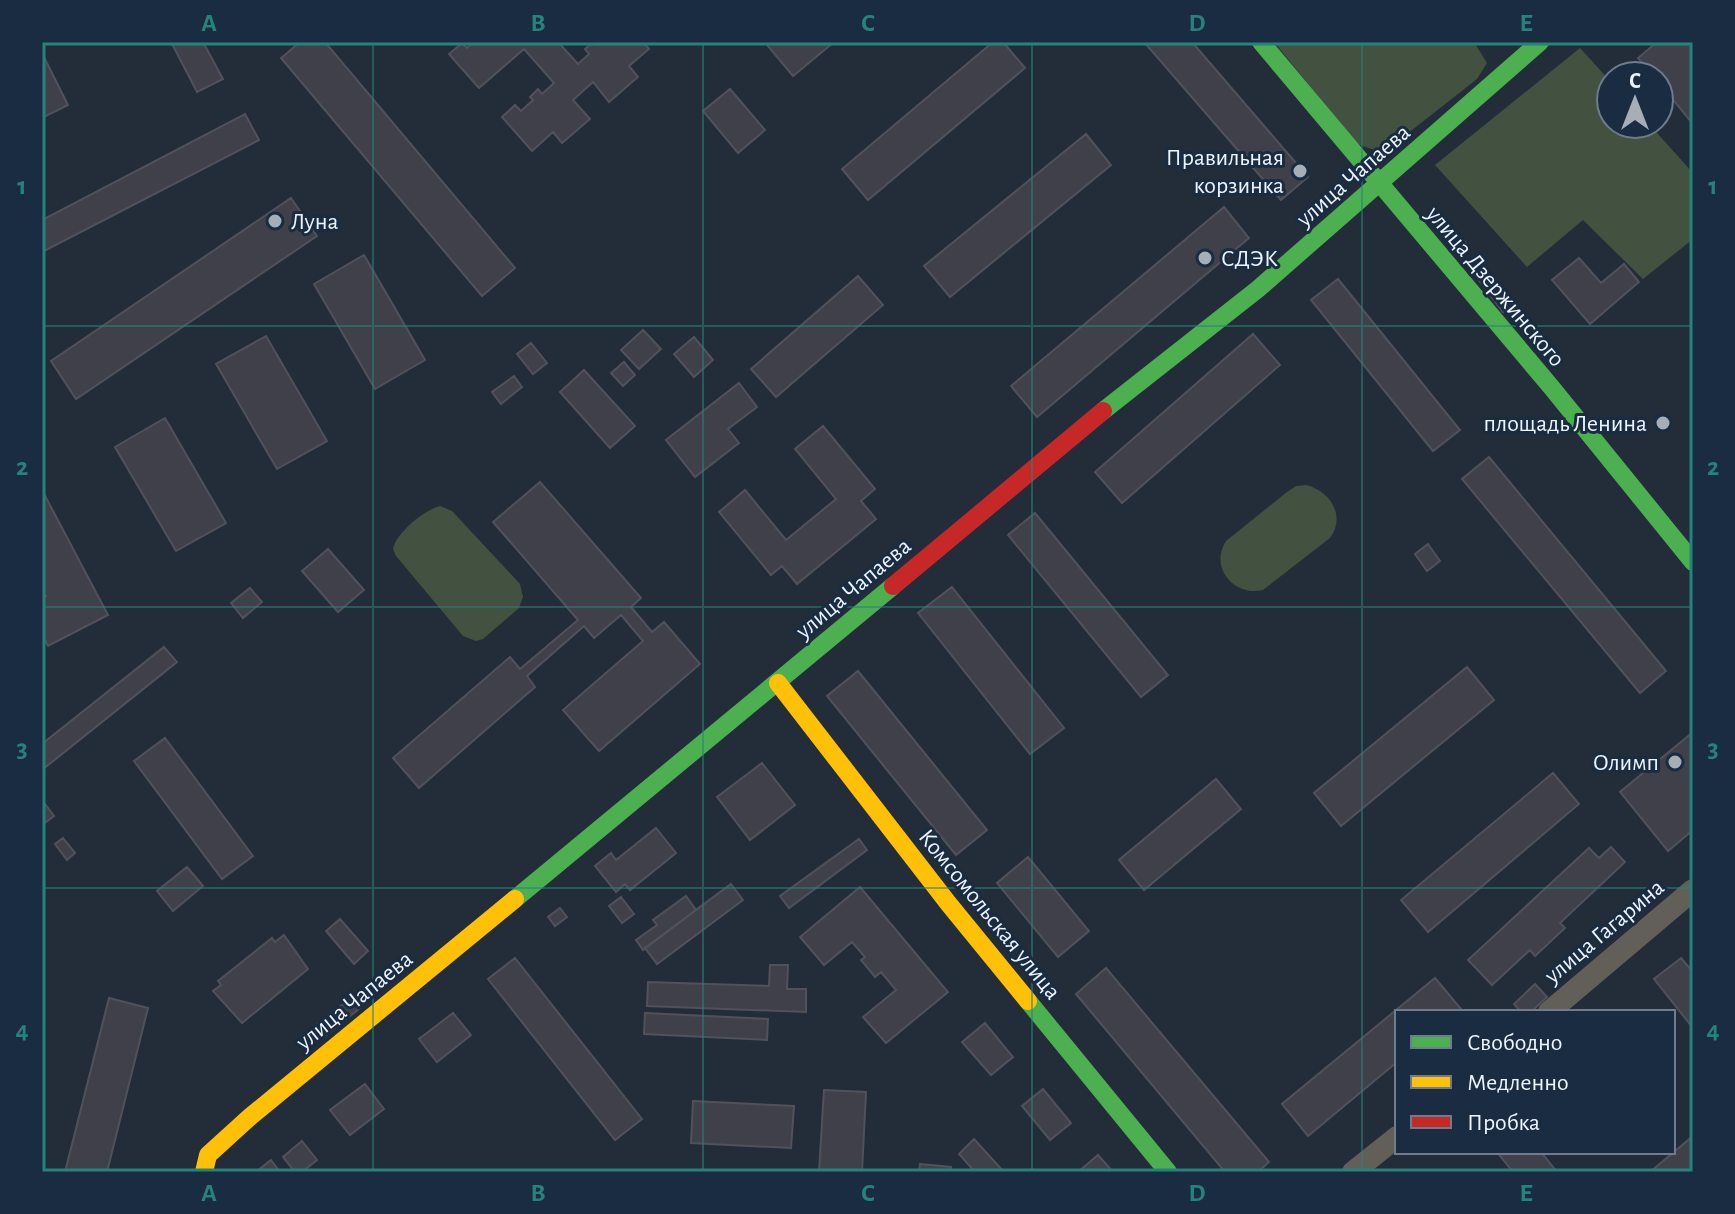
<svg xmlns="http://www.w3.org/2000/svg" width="1735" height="1214" viewBox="0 0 1735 1214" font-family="'Alegreya Sans',sans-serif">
	<rect width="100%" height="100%" fill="#232d39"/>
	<path fill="#425140" d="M1274,42H1474L1487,63L1477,79L1393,145L1374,150L1357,144Z
		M1580,48L1611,82V124H1649L1693,173V239L1643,279L1583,220L1527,267L1435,165Z
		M1306,485C1331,491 1346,517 1330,538L1263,590C1234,597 1209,567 1226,541L1287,492L1296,486Z
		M440,506L452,511L520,584L523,597L519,608L483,639L476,641L463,636L396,556L393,549C396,533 424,510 440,506Z"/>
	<path fill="#40404b" stroke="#51515c" stroke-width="2" d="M171,42H203L223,79L197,92Z
		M300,42H325L515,268L482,296L281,58Z
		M474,42H558L578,64L589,54L585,49L593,42L598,45L602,42H643L649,49L629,66L638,77L609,102L593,82L573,100L590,119L562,143L553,132L532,151L502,117L515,105L521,111L533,100L530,97L538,89L542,94L554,83L524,49L479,88L449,54L462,43L467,48Z
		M771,42H834L793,76L767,45Z
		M993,42H1003L1025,68L868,200L842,169Z
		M1144,42H1192L1308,177L1281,200Z
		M1657,42H1693V124L1659,83V76H1653L1638,58Z
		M42,53L68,105L42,118Z
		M730,89L765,130L738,153L703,111Z
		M245,114L259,140L42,252V220Z
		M1086,134L1111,165L950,297L924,266Z
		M291,198L317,236L76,399L51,361Z
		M1224,207L1249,238L1037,417L1011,386Z
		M1458,234L1467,244L1460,250L1452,240Z
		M364,255L425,360L375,389L314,284Z
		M1579,258L1601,283L1624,264L1639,282L1590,324L1552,280Z
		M1484,268L1493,280L1484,287L1475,275Z
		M858,276L883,305L776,397L751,369Z
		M1338,279L1460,430L1433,451L1311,300Z
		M1493,280L1499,289L1490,295L1484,287Z
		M1499,289L1512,305L1503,312L1490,295Z
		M643,330L661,349L639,369L621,350Z
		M1253,334L1280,365L1122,503L1095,472Z
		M266,336L327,441L277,469L216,364Z
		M694,337L713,360L694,377L674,354Z
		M531,343L547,363L533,374L517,354Z
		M624,362L635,375L623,386L611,373Z
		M584,370L635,426L610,448L560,392Z
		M514,376L522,387L501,404L492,392Z
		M739,383L757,407L728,429L739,443L695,477L666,440Z
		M165,418L226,523L176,551L115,447Z
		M823,426L875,489L861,501L876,519L797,584L782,566L771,575L719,512L745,490L786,540L836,499L795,449Z
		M1489,457L1666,671L1640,693L1462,479Z
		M540,482L641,598L631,607L652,632L664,622L700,664L599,751L563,710L643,641L621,615L594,638L584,626L527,676L535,687L419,788L393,758L510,657L520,669L578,620L493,522Z
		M42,490L108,615L48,646L42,634V598L46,596L42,589Z
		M1035,513L1168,675L1141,697L1008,535Z
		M1428,544L1440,561L1427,571L1415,554Z
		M328,549L364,590L338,612L302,571Z
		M952,587L1064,728L1030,754L918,613Z
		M250,588L262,602L243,618L231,603Z
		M164,647L177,662L42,770V744Z
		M1467,667L1494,700L1341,826L1314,793Z
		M858,671L987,830L956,855L827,696Z
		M1693,732V830L1668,851L1620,792Z
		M165,738L253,856L222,879L134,761Z
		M762,763L795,805L750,840L717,797Z
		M1553,773L1579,804L1428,932L1401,900Z
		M1216,779L1241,809L1144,890L1119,860Z
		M42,800L54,816L42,825Z
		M656,828L676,853L630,890L625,884L616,892L595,866L611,853L616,860Z
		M63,838L75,853L67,860L55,844Z
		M859,839L867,850L789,908L780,896Z
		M1611,847L1625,862L1560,923L1565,928L1535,956L1530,950L1492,985L1468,960L1589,848L1599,858Z
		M1028,857L1089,931L1058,957L997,883Z
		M187,867L203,886L173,911L157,891Z
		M731,884L743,900L657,964L645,948Z
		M860,887L948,992L886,1043L863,1017L896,990L881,972L875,977L861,960L865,957L852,942L824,965L800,937Z
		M686,896L696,910L643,950L636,940L657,925L653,920Z
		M621,897L634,914L622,923L609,906Z
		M560,908L567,917L555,926L548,917Z
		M340,919L368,951L354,964L326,931Z
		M284,935L308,969L242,1023L213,991L221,985L218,981L272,938L275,942Z
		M515,958L642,1119L615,1140L488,979Z
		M1681,958L1693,972V1028L1654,979Z
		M770,965H788L787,989H806V1012L647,1006L648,982L769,986Z
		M1106,968L1269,1162L1258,1172H1225L1076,994Z
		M1435,978L1461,1009L1458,1012H1397V1062L1308,1136L1282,1104Z
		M1535,984L1547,997L1531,1012H1521L1514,1004Z
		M352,997L360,1008L324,1037L315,1026Z
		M109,998L148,1008L107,1172H65Z
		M453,1013L471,1035L437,1062L419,1039Z
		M645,1013L768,1019L767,1040L644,1034Z
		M985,1023L1013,1057L991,1075L962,1042Z
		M365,1084L384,1109L350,1135L330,1110Z
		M1043,1089L1071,1123L1050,1140L1022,1106Z
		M824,1090L866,1092L862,1172H819Z
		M693,1101L794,1106L791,1148L691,1143Z
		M1693,1136V1172H1650Z
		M974,1139L1004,1172H975L959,1154Z
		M302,1141L317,1160L302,1172H295L283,1157Z
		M1497,1152H1541L1557,1172H1513Z
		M1098,1155L1113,1172H1078Z
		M271,1160L280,1172H256Z
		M920,1164L951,1167L950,1172H919Z"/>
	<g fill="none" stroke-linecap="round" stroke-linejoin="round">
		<path stroke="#625f59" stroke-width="22" d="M1549,1012L1693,890
			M1353,1172L1397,1137"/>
		<path stroke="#4caf50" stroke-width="18" d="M1261,42L1552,388L1693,562
			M1103,411L1258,289L1540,42
			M515,899L893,586
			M1028,1001L1168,1172"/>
		<path stroke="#ffc107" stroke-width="18" d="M778,683L948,903L1028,1001
			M204,1172L208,1155L251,1116L515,899"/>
		<path stroke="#c62828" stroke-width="18" d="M893,586L1103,411"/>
	</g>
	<path fill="none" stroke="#25837c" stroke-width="2" stroke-opacity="0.55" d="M373,42V1172M703,42V1172M1032,42V1172M1362,42V1172M42,326H1693M42,607H1693M42,888H1693"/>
	<g fill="#a6aeb8" stroke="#1a2c42" stroke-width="3">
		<circle cx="1300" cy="171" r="8"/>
		<circle cx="275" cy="221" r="8"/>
		<circle cx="1205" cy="258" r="8"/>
		<circle cx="1663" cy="423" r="8"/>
		<circle cx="1675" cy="762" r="8"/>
	</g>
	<g text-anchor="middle" stroke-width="6" stroke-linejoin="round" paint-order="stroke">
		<g font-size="24" fill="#edf4fd" stroke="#1a2c42" text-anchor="end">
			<text x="1284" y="165">Правильная<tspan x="1284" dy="28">корзинка</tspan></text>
			<text x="291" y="229" text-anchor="start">Луна</text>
			<text x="1221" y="266" text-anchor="start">СДЭК</text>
			<text x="1647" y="431">площадь Ленина</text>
			<text x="1659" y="770">Олимп</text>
		</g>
		<g font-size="24" fill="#edf4fd" stroke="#1a2c42">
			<text transform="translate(1353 175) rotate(-41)" y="8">улица Чапаева</text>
			<text transform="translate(1496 286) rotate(50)" y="8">улица Дзержинского</text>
			<text transform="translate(853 588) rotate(-40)" y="8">улица Чапаева</text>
			<text transform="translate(990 914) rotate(51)" y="8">Комсомольская улица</text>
			<text transform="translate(1604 931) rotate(-40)" y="8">улица Гагарина</text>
			<text transform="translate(354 1000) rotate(-39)" y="8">улица Чапаева</text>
		</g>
	</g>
	<rect width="1735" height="1214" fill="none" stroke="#1a2c42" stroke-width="88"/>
	<rect x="1395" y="1010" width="280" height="144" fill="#1a2c42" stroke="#6e7c8d" stroke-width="2"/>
	<rect x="1411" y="1036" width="40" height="12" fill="#4caf50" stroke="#6e7c8d" stroke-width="2"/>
	<text x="1467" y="1050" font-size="24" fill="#edf4fd">Свободно</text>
	<rect x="1411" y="1076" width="40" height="12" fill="#ffc107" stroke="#6e7c8d" stroke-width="2"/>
	<text x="1467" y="1090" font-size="24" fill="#edf4fd">Медленно</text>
	<rect x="1411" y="1116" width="40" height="12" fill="#c62828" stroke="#6e7c8d" stroke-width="2"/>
	<text x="1467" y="1130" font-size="24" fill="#edf4fd">Пробка</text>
	<g transform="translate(1635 100)"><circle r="38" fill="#1a2c42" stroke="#6e7c8d" stroke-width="2"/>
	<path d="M0-6L14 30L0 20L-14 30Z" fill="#a6aeb8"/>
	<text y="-12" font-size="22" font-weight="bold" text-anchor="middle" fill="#edf4fd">С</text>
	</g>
	<rect x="44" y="44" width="1647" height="1126" fill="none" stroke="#25837c" stroke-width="3"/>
	<g font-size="26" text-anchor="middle" font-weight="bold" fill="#25837c">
		<text x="209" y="31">A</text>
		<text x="538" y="31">B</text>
		<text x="868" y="31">C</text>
		<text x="1197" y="31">D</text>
		<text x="1526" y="31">E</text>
		<text x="22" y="194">1</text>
		<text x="1713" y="194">1</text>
		<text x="22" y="475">2</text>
		<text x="1713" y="475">2</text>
		<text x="22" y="757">3</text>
		<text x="1713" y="757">3</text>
		<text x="22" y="1038">4</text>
		<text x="1713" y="1038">4</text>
		<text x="209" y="1201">A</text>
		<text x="538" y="1201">B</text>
		<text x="868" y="1201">C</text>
		<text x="1197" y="1201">D</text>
		<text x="1526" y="1201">E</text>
	</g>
</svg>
